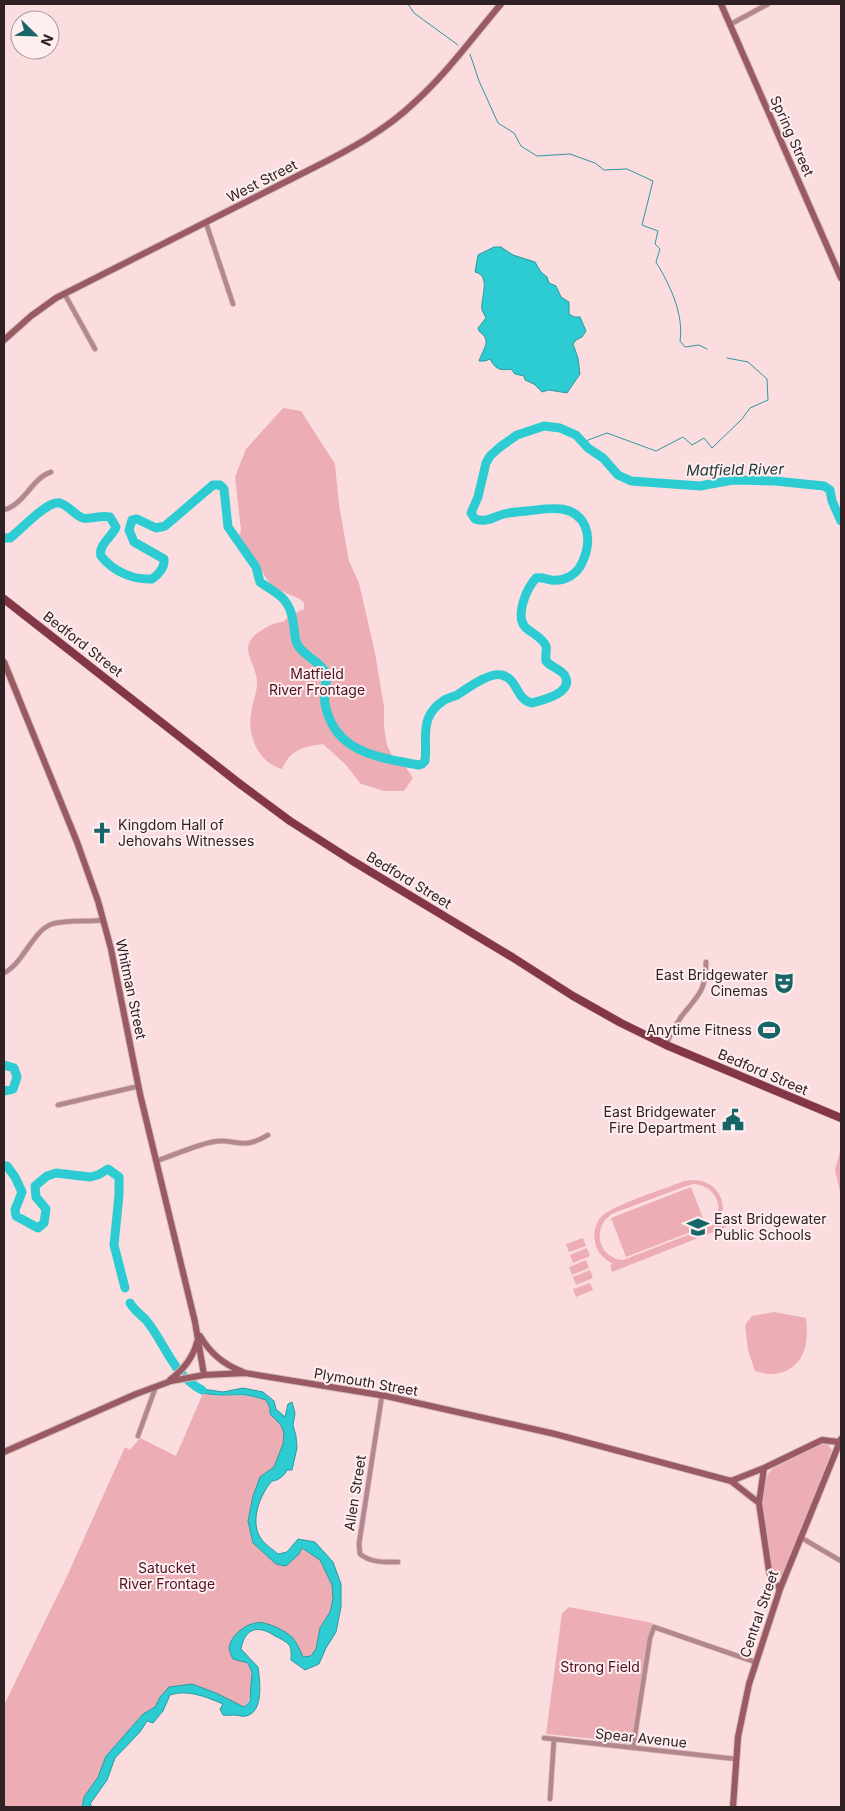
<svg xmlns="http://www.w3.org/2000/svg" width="845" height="1811" viewBox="0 0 845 1811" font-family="Inter,sans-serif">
	<rect width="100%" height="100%" fill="#fbdde0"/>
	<path fill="#ecadb5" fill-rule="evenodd" d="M283,408L301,411L335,464L339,505L349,561L359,583L375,653L384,707V727L387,745L391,754L405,766L413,778L404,791H384L361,784L345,764L323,744C303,747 291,749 282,769C259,763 247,736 251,714C252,703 258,691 257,680C254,659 236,646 262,630C268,626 276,622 283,622L288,617L304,609V603L300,599L272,587L239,535L241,530L235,477L246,449Z
		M841,1147V1196L835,1170Z
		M693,1180C716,1180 729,1201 720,1222L724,1221L726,1227L612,1272L610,1265L613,1264C604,1259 596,1252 595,1241C593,1232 596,1222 602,1216C613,1205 667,1188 684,1181ZM694,1184C717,1186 726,1210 711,1226L623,1260C597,1258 591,1225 614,1213L686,1186Z
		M691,1187L706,1226L626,1257L611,1218Z
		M583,1238L586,1246L569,1252L566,1244Z
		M587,1248L590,1256L573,1263L570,1255Z
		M586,1260L589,1268L572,1275L569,1267Z
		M590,1270L593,1278L576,1285L573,1277Z
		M590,1283L593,1290L576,1297L573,1289Z
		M774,1312L806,1318C808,1338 808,1360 786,1371C781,1373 776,1374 771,1374C765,1374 760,1372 755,1371L748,1350L745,1325L752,1316Z
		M203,1393L216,1396H248L266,1400L271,1408L270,1414L281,1425L284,1433L283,1444L274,1467L260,1477L253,1496L248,1521L253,1543L276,1564L301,1548L320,1560L332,1585L333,1599L330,1612L320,1628L316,1649L311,1656L303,1657L297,1643L273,1626L263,1622L253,1623L236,1636L230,1645V1651C235,1655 245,1659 249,1665C254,1673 252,1700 245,1707L192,1684L160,1697L155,1707L143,1714L106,1755L98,1777L84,1797L82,1807H4V1705L68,1574L125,1447L130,1450L140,1438L176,1456Z
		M826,1442L832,1450L783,1575L775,1577L772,1575C769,1551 754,1487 771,1470C779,1462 814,1448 826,1442Z
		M569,1607L653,1623L633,1745L595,1739L546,1734L562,1613Z"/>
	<path fill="#2cccd2" stroke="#2d999e" d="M494,247H501L513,255L535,262L541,272L547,277L549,283L556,286L561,297L569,302V314L574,317H580L586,331L582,337L576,340L573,344L578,358L580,374L567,393L549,390L542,392L534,384L525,380L524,376L515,374L511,369C500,371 495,369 490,359L485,361H479C484,347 492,341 479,331L478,328L486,318C485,315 483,313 482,310C480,298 492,276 475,272L478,255Z
		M195,1384L203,1389L223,1392L243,1388L263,1392L274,1401L276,1409L285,1417L288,1404L292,1402L295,1413L293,1425L296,1436L297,1448L292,1470H287C285,1475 278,1481 272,1481C260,1494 250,1521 260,1537C264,1544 272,1549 278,1554L287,1552L298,1539L315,1542L333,1562L341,1584V1607L336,1632L326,1648L319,1664L305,1670L291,1660C291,1654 292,1649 289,1645C286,1641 279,1638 275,1636C259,1625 245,1627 241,1649L258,1667C260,1681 264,1712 246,1716C242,1717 238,1715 234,1715C230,1715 227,1716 223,1715L220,1709L223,1704C206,1697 188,1689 170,1695L163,1711L153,1723L147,1721L140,1732L115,1758L107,1780L90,1804L93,1807H82L84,1797L98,1777L106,1756L143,1714L155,1707L160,1697L169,1687L192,1684L216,1693L242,1706L245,1707L250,1701L252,1672L248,1663L233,1659C231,1655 228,1649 230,1644C234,1632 251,1620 264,1623C273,1625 285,1631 292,1637C297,1643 300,1650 303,1657L311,1656L316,1649L320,1628L330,1612L333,1599L332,1585L320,1560L302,1548L299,1554L286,1566L276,1564L253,1543L248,1521L253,1496L260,1477L274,1467L283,1444L284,1433L281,1425L270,1414V1408L266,1400C259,1398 253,1396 246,1395C223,1394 208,1399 188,1385Z"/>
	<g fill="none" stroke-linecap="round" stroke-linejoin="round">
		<path stroke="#2d999e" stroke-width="1" d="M408,4L414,13L458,45
			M470,54L479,81L498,123L514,133L521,146L537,156L570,154L595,163L604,170L627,169L653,181L642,225L658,231L655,244L660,249L656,262C670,285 684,314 680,341L685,347L699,345L707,349
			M583,442L607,433L656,451L683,437L692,445L704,438L712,448L742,419L750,408L768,400L767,379L748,362L727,358"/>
		<path stroke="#2cccd2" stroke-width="9" d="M4,538H10C21,530 47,500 60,503C70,506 74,515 83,518C89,520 99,515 110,517L116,527C112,537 98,545 101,556C113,571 132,580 152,579C159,574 165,568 164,559L134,542L129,530L132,520L137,519L156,528L165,526L213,485H220L224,489L228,527L256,567L260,582C278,595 289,597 293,621C295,629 294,637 297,644C303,655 319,662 324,670C329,681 323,693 325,704C333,743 361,754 397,761C404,762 412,764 419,765L422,764L425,761C427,747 423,733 428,719C431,711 437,705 443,701C447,698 453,697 457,695C468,688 489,672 502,675C518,679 516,700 532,703C542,700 574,693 565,676C562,670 551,667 546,661C545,656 547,651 546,646C543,638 532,633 526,628C514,616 527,588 536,578C542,577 546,579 551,580C565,582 577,574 582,563C588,550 590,538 585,526C574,502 547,509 527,511C519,512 511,512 504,514C493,517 487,523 475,519L471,513L478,497L486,463L490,456L500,447L517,435L544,426L560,428L576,435L588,448L603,458L618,475L631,481L700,486L733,480L775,481L824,486L830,490L832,501L841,521
			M4,1065L14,1068L17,1077L13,1089L4,1091
			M4,1166H7L15,1177L22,1192L15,1210L16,1216L38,1228L44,1223L46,1209L36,1197L35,1186L47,1176L56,1173L90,1177L98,1175L108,1169L119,1177V1195L114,1245L125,1288
			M130,1303C134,1310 140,1314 146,1320C165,1343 173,1375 202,1390"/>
		<g stroke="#d6bbbe" stroke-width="6">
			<path id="street" d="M731,24L768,4
				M206,223L233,304
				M64,293L95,349
				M4,510C25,504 32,478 51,472
				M4,973C24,963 32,931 52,924C66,920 87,922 103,920
				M666,1045C670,1035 675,1026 681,1017C698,995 706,992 706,962
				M58,1105L139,1086
				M156,1161C175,1155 193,1146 212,1142C236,1137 240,1152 268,1135
				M382,1395L359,1544L360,1554C371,1563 385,1562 398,1562
				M138,1436L156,1386
				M800,1537L841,1561
				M544,1738L736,1759
				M633,1748L650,1638L654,1627L755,1662
				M550,1799L554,1739"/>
		</g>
		<g stroke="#d6bbbe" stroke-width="8">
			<path id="secondary" d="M721,4L841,278
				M4,340L31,316L56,298L313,168C349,150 386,130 415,102C447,73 473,37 501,4
				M4,662L77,842L98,901L111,949L140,1094L195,1322L204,1375
				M200,1336C211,1354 223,1364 243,1372
				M170,1380C183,1370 193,1358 197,1342
				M4,1452L136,1394L171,1381L204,1375L245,1373L386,1396L555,1434L731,1481L764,1468L822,1440L839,1442
				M764,1468L759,1503L769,1571L771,1579L780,1589
				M731,1481L759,1503
				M733,1807L738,1737L749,1684L780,1589L841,1439"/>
		</g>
		<g stroke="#d6bbbe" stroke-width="9">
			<path id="primary" d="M4,599L240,784L290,821L351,860L512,957L573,996L621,1023L666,1045L841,1118"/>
		</g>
		<use href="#street" stroke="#b4878d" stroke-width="4.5"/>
		<use href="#secondary" stroke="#995a63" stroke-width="6"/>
		<use href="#primary" stroke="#833746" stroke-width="8"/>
	</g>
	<defs>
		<g id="church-bare" transform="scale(1.725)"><path d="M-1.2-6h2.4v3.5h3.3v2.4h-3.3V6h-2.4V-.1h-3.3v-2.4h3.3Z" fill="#166568" stroke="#feeef0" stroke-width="2.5" paint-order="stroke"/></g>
		<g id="theatre-bare" transform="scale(1.725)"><path d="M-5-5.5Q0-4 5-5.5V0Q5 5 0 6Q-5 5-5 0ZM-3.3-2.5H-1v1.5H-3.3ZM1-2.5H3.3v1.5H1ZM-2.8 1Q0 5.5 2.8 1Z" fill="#166568" stroke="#feeef0" stroke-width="2.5" paint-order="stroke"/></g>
		<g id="stadium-bare" transform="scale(1.725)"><path d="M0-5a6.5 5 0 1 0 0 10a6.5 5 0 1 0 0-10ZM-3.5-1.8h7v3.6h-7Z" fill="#166568" stroke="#feeef0" stroke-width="2.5" paint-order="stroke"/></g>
		<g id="civic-bare" transform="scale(1.725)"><path d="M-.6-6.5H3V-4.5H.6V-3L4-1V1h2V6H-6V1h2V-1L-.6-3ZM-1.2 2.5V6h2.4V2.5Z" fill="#166568" stroke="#feeef0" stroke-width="2.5" paint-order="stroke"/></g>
		<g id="school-bare" transform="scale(1.725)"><path d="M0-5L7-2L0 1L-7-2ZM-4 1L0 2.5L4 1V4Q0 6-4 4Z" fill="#166568" stroke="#feeef0" stroke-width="2.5" paint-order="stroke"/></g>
	</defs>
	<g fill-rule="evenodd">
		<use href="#church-bare" x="102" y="833"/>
		<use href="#theatre-bare" x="784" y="983"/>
		<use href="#stadium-bare" x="769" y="1030"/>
		<use href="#civic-bare" x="733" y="1120"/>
		<use href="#school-bare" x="698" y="1227"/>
	</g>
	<g text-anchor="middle" stroke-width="4" stroke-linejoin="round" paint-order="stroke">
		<g font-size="14" fill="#302224" stroke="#feeef0">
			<text transform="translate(792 136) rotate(66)" y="5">Spring Street</text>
			<text transform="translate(262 181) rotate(-27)" y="5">West Street</text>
			<text transform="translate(83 644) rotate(38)" y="5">Bedford Street</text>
			<text transform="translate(409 880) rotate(31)" y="5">Bedford Street</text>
			<text transform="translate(131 989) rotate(78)" y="5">Whitman Street</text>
			<text transform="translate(763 1072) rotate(23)" y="5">Bedford Street</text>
			<text transform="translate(366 1382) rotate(10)" y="5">Plymouth Street</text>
			<text transform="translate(355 1493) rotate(-81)" y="5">Allen Street</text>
			<text transform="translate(759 1614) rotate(-71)" y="5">Central Street</text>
			<text transform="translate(641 1738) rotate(6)" y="5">Spear Avenue</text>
		</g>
		<g font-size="14" fill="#4e1020" stroke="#feeef0">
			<text x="317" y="679">Matfield<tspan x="317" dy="16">River Frontage</tspan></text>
			<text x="167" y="1573">Satucket<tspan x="167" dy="16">River Frontage</tspan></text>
			<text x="600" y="1672">Strong Field</text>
		</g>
		<g font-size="14" fill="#302224" stroke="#feeef0" text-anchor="end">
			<text x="118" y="830" text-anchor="start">Kingdom Hall of<tspan x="118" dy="16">Jehovahs Witnesses</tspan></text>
			<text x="768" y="980">East Bridgewater<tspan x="768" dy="16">Cinemas</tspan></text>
			<text x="752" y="1035">Anytime Fitness</text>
			<text x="716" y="1117">East Bridgewater<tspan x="716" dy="16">Fire Department</tspan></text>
			<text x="714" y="1224" text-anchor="start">East Bridgewater<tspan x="714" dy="16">Public Schools</tspan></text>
		</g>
		<g font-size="15" font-style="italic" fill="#1f3838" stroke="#feeef0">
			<text transform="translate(735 470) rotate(-1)" y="5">Matfield River</text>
		</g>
	</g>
	<rect width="845" height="1811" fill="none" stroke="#302224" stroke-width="10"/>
	<g transform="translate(35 35) rotate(113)"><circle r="24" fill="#feeef0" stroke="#ac9c9e"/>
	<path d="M0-4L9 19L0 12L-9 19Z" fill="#166568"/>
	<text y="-8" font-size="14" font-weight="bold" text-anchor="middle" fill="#302224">N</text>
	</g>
</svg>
